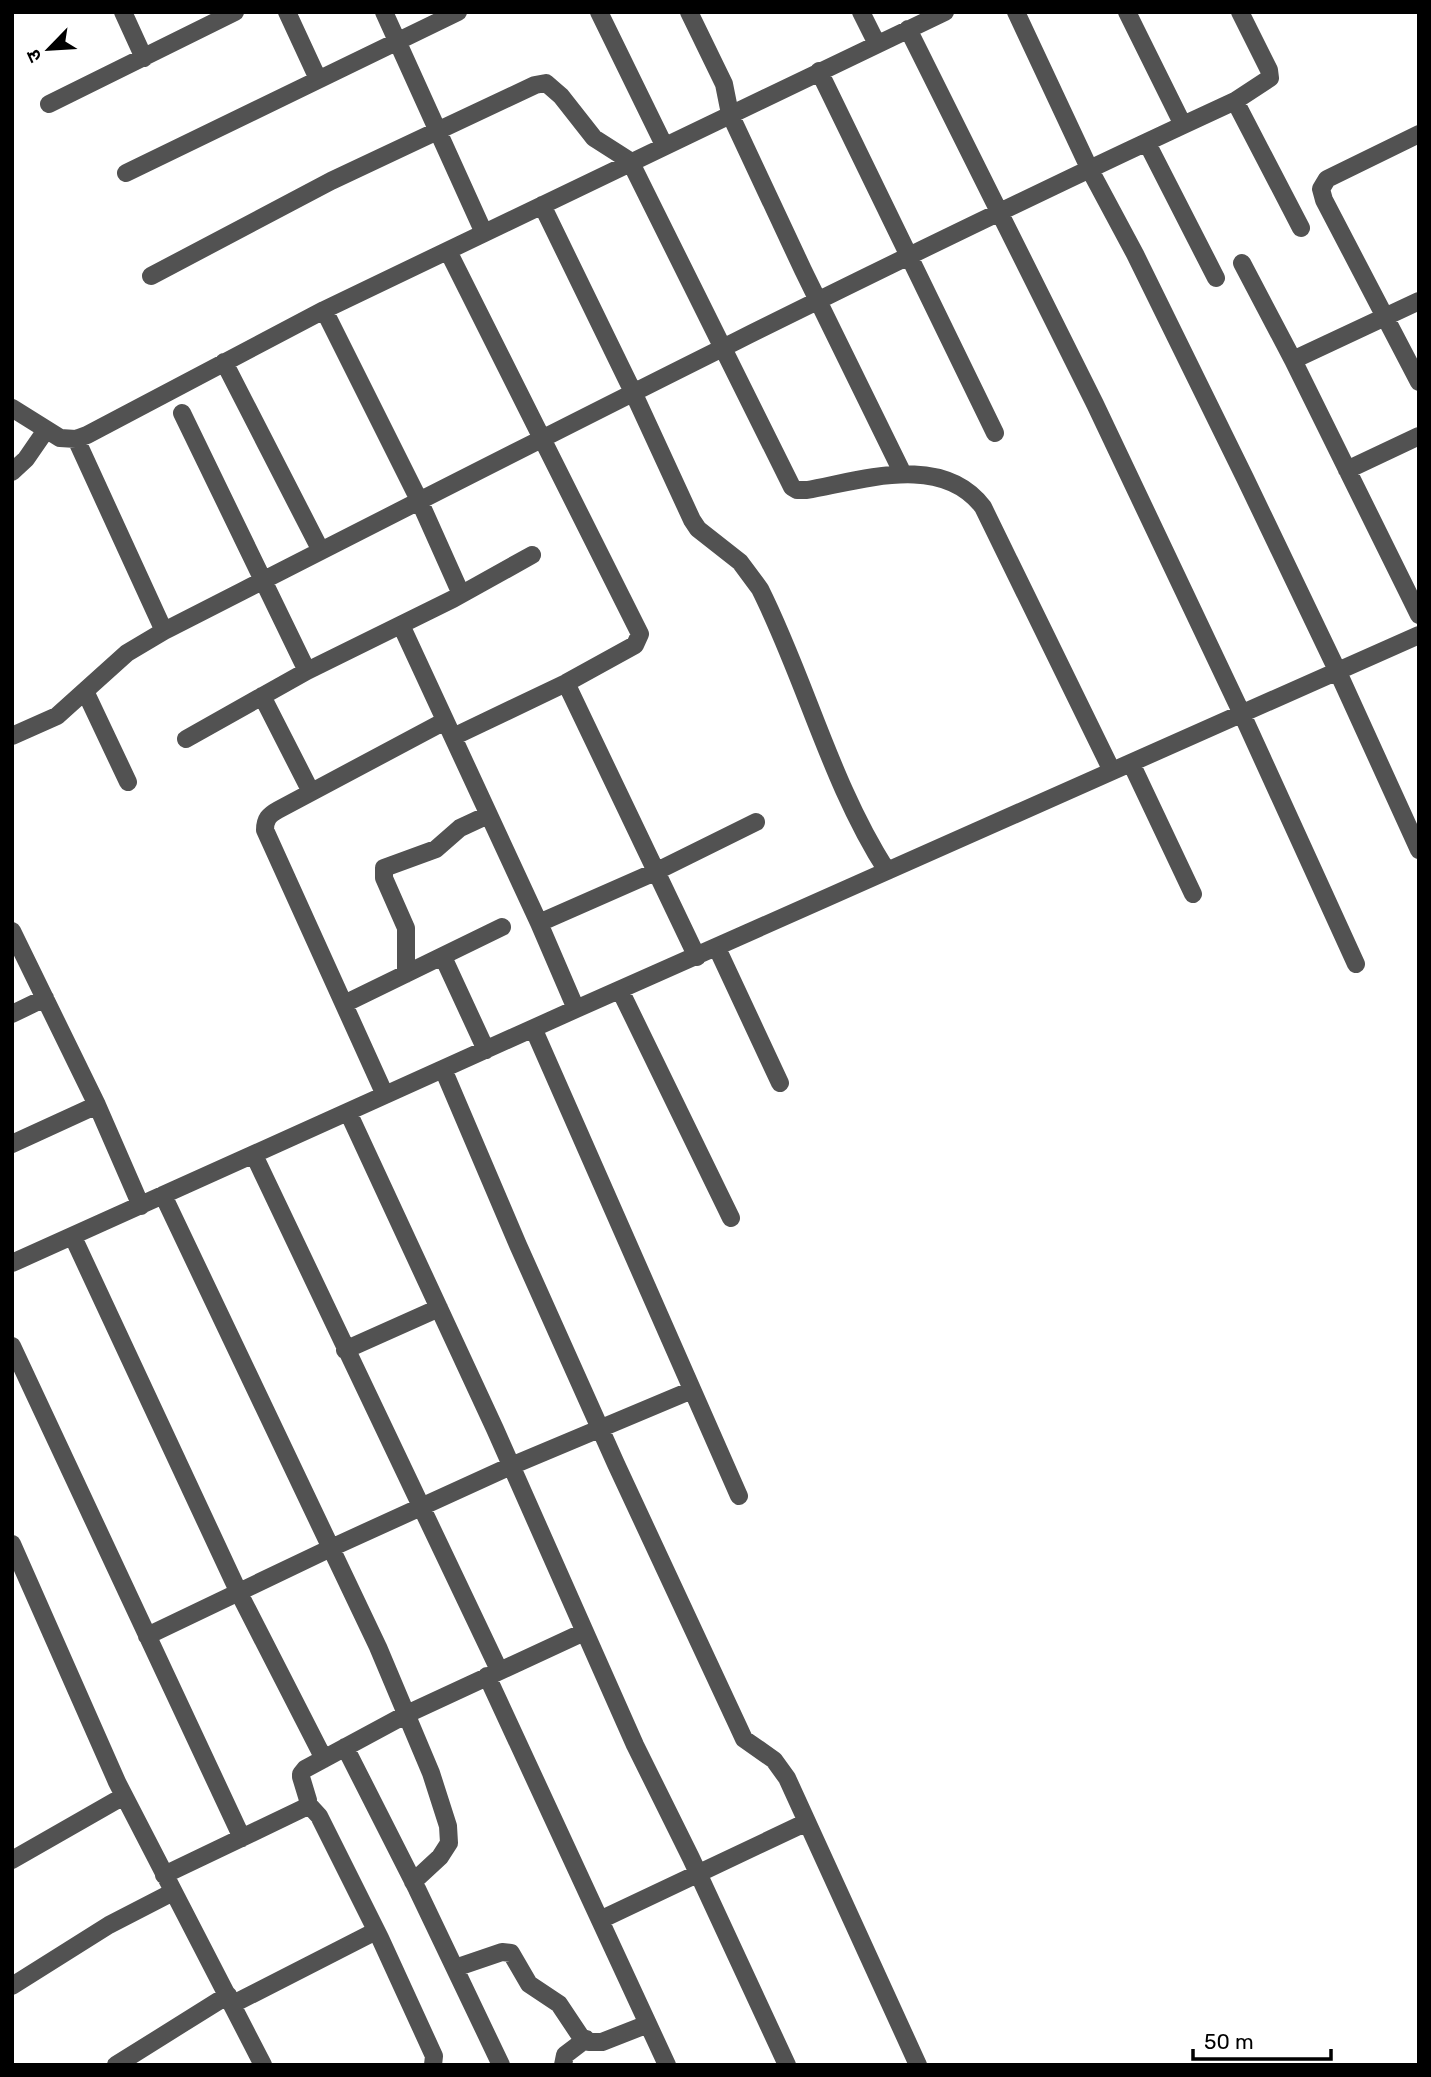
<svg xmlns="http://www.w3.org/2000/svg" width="1431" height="2077" viewBox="0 0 1431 2077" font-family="Rubik,'Noto Sans Devanagari',sans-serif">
	<rect width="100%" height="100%" fill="#fff"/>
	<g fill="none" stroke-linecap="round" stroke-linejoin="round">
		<path stroke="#525252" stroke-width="18" d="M123,12L144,58
			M287,12L318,79
			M384,12L484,233
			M599,12L664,145
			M689,12L724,84L730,114L803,270L903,474
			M861,12L877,44
			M1016,12L1090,170L1135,254L1245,478L1337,670L1419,850
			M1127,12L1183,125
			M908,29L1095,404L1242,714L1356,964
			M819,71L995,433
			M1235,101L1301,228
			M49,104L235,12
			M1419,134L1327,179L1321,189L1324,200L1419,382
			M1147,143L1216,278
			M126,173L458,12
			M542,205L633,392L692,520L698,529L740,562L760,589C806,681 831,784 887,871
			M448,251L640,634L635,645L566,683L453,737
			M1242,263L1293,360L1419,615
			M151,276L331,181L535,85L546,83L561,96L594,138L630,161L792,487L797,490H807C863,480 942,453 983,507L1112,771
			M324,310L419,500L461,594
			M1293,360L1419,301
			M224,362L321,551
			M12,408L60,438L76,439L87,435L324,310L945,12
			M182,413L307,671
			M76,439L164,631
			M1347,470L1419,436
			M12,472L26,459L46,430
			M401,625L539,923L576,1009
			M566,683L697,957
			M85,691L128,782
			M262,696L311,792
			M12,736L57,716L127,653L164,631C519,450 873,268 1235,101L1270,78L1269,70L1240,12
			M186,739L307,671L453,599L532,555
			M1131,763L1193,894
			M539,923L655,872L756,822
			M12,931L97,1105L141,1206
			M717,948L780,1083
			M443,957L486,1050
			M406,974V928L384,878V868L436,849L460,828L488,815
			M620,990L731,1218
			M344,1004L502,927
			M12,1014L45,998
			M534,1030L739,1496
			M443,1069L518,1245L616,1464L738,1726L744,1739L774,1760L787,1778L918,2065
			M385,1095L265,830C265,819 269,815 278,810L445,721
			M348,1112L495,1429L635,1745L691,1858L787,2065
			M12,1144L97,1105
			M254,1155L499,1670
			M163,1195L378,1647L431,1773L448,1826L449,1843L440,1857L413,1882
			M73,1237L239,1593L324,1759
			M12,1263L576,1009L1419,635
			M12,1346L242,1838
			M345,1350L439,1308
			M12,1544L117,1782L263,2065
			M147,1636L331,1548L511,1466L692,1390
			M487,1676L667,2065
			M345,1747L417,1889L501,2065
			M308,1804L319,1816L380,1938L434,2056L433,2065
			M12,1860L124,1796
			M164,1875L306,1807L308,1800L301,1777V1774L305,1769L407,1714L584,1632
			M600,1920L807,1822
			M455,1968L502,1952L511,1953L529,1984L559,2004L581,2037L589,2042H602L648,2024
			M12,1986L109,1925L173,1892
			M233,2004L376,1931
			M116,2065L228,1995
			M563,2065L565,2055L586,2039"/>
	</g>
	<rect width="1431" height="2077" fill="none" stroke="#000000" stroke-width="28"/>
	<g transform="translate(49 49) rotate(245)" stroke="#ffffff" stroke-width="5" paint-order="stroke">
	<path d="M0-5L12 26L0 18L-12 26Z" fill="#000000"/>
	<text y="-10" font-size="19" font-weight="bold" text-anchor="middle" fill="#000000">उ</text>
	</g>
	<path d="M1193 2049v10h138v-10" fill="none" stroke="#000000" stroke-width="3.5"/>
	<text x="1204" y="2049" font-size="21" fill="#000000" stroke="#ffffff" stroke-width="5" paint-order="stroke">50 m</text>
</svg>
